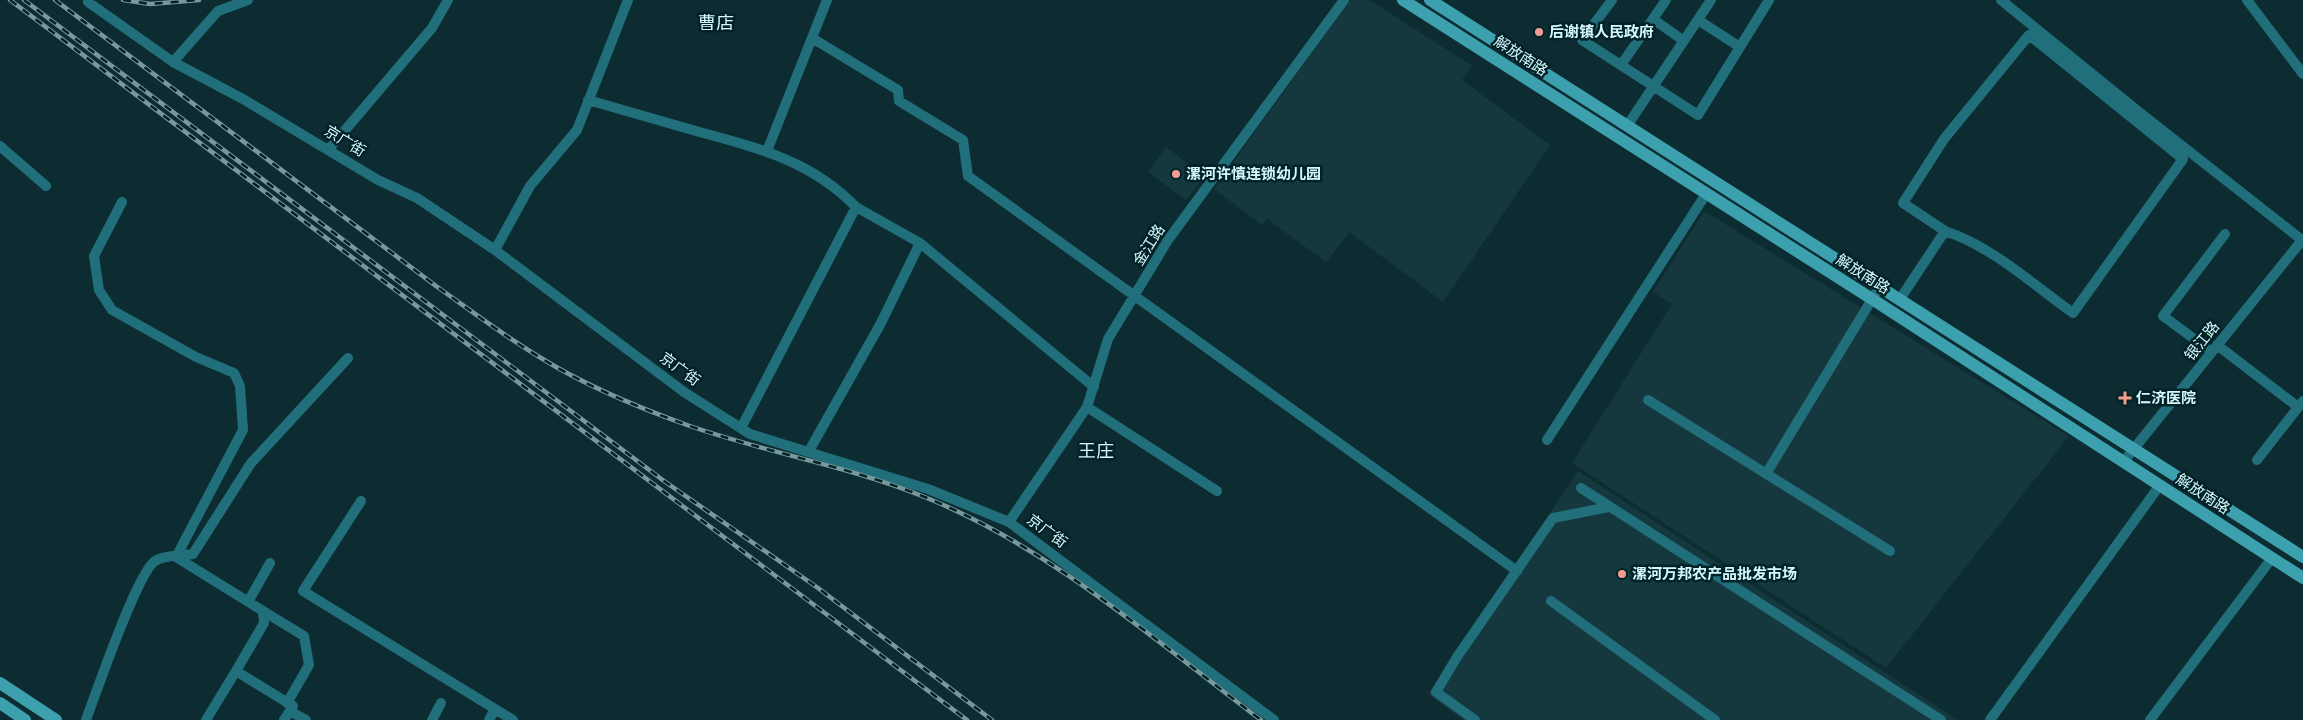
<svg xmlns="http://www.w3.org/2000/svg" width="2303" height="720" viewBox="0 0 2303 720" font-family="Commissioner,'Noto Sans SC',sans-serif">
	<rect width="100%" height="100%" fill="#0c2c31"/>
	<path fill="#14383d" d="M1350,0H1370L1472,66L1462,80L1550,145L1443,302L1349,232L1326,262L1267,219L1262,225L1214,189Z
		M1166,147L1205,176L1186,200L1148,172Z
		M1704,211L2069,436L1886,668L1572,463L1672,304L1653,292Z
		M1578,471L1892,677L1958,720H1463L1428,694Z"/>
	<g fill="none" stroke-linecap="round" stroke-linejoin="round">
		<path stroke="#206f7a" stroke-width="10" d="M89,0L88,2L173,62L243,99L378,180L417,198L495,250L684,392L750,434L928,489L1009,522L1274,720
			M1612,0L1582,40L1698,115L1769,0
			M2001,0L2139,112L2302,240
			M2247,0L2303,74
			M1653,19L1684,41
			M1698,20L1740,47
			M812,38L898,90L899,101L963,140L968,176L1517,571
			M173,62L218,11L248,0
			M1621,65L1666,0
			M588,100C627,111 665,122 703,133C762,149 812,162 856,207
			M1627,126L1711,0
			M0,146L46,186
			M329,149L432,28L448,0
			M767,151L827,0
			M122,202L94,256L99,290L112,310L196,357L234,373L240,386L243,430L176,557L263,611L264,623L236,671L293,706L284,720
			M495,250L530,186L577,130L628,0
			M1900,299L1945,231C1993,247 2032,284 2073,313L2183,159L2029,35L1944,139L1903,203L1945,231
			M2217,345L2298,407
			M2212,352L2163,316L2225,234
			M1648,400L1890,551
			M1087,407L1217,491
			M741,428L856,207L920,243
			M1547,440L1706,194
			M809,451L881,323L920,243L1094,387
			M2257,460L2303,401
			M2124,461L2303,239
			M1766,474L1880,286
			M1581,488L1941,720
			M361,501L303,591L495,709
			M1009,522L1087,407L1108,339L1168,240L1344,0
			M1551,601L1715,720
			M248,602L270,563
			M263,611L304,636L309,665L287,703
			M290,711L306,720
			M86,720C96,693 137,573 155,561C164,555 182,556 193,554L251,463L348,358
			M206,720L236,671
			M432,720L441,703
			M489,720L495,709L513,720
			M1475,720L1436,692L1457,657L1553,518L1609,507
			M1990,720L2160,485
			M2150,720L2272,558"/>
		<path stroke="#3da0ae" stroke-width="12" d="M1403,0L1872,299L2303,578
			M1430,0L2303,557
			M0,683L56,720
			M0,703L25,720"/>
		<g stroke="#77999e" stroke-width="4.5">
			<path id="rail" d="M10,0L967,720
				M24,0L664,481L818,588L992,720
				M55,0L436,286C470,310 504,336 541,358C586,386 637,407 687,425C766,453 850,466 927,498C1050,548 1156,641 1261,720
				M123,0L150,4L199,0"/>
		</g>
		<use href="#rail" stroke="#022227" stroke-width="2.5" stroke-dasharray="8" stroke-linecap="butt"/>
	</g>
	<g fill="#f59c90" stroke="#022227" stroke-width="2">
		<circle cx="1539" cy="32" r="5"/>
		<circle cx="1176" cy="174" r="5"/>
		<path d="M2122.5 390.5h5v5h5v5h-5v5h-5v-5h-5v-5h5z"/>
		<circle cx="1622" cy="574" r="5"/>
	</g>
	<g text-anchor="middle" stroke-width="5" stroke-linejoin="round" paint-order="stroke">
		<g font-size="15" font-weight="bold" fill="#d4f8fd" stroke="#022227" text-anchor="start">
			<text x="1549" y="37">后谢镇人民政府</text>
			<text x="1186" y="179">漯河许慎连锁幼儿园</text>
			<text x="2136" y="403">仁济医院</text>
			<text x="1632" y="579">漯河万邦农产品批发市场</text>
		</g>
		<g font-size="15" fill="#d4f8fd" stroke="#022227">
			<text transform="translate(1521 56) rotate(33)" y="5">解放南路</text>
			<text transform="translate(345 141) rotate(31)" y="5">京广街</text>
			<text transform="translate(1149 245) rotate(-58)" y="5">金江路</text>
			<text transform="translate(1863 274) rotate(32)" y="5">解放南路</text>
			<text transform="translate(2202 341) rotate(-51)" y="5">银江路</text>
			<text transform="translate(680 369) rotate(36)" y="5">京广街</text>
			<text transform="translate(2203 494) rotate(33)" y="5">解放南路</text>
			<text transform="translate(1047 531) rotate(36)" y="5">京广街</text>
		</g>
		<g font-size="18" fill="#d4f8fd" stroke="#022227">
			<text x="716" y="29">曹店</text>
			<text x="1096" y="457">王庄</text>
		</g>
	</g>
</svg>
